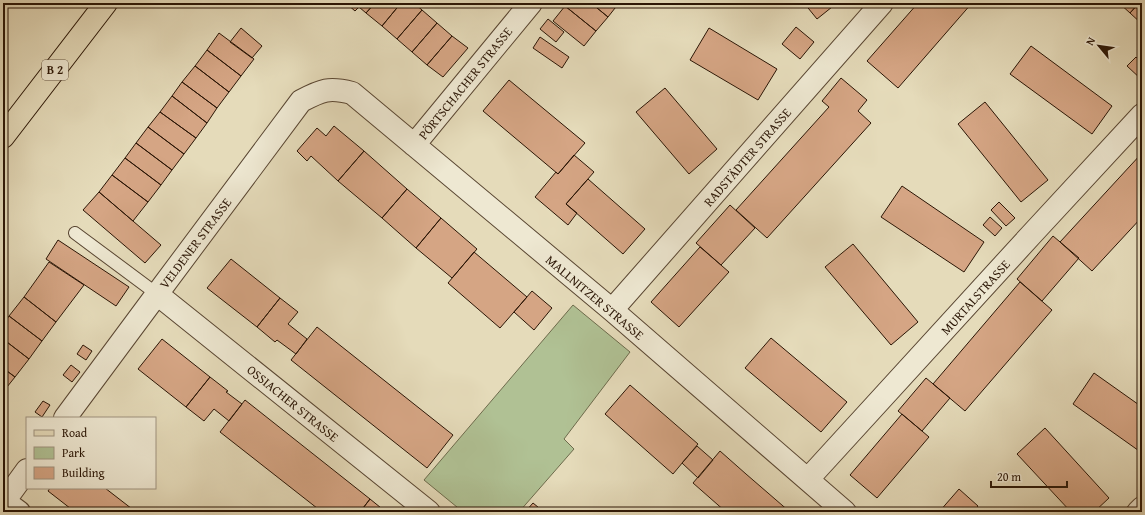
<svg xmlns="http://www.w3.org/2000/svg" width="1145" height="515" viewBox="0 0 1145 515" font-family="'Gentium Book Plus',serif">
	<rect width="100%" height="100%" fill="#e5dbba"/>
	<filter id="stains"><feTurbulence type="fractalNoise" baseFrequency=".005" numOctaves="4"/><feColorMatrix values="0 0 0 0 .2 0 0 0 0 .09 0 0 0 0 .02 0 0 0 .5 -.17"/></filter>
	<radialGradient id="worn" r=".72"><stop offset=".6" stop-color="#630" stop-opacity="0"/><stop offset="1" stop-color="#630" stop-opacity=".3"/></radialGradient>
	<path fill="#b0c194" stroke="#6d6b4c" d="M573,305L630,352L564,439L574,449L519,512H463L424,480Z"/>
	<path fill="#d5a584" stroke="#2a1505" d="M348,3H375L366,13L359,7L355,11L347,4Z
		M375,3H401L382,26L366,13Z
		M401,3H414L422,10L397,39L382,26Z
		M568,3H591L608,17L596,31L565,6Z
		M591,3H619L608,17Z
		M804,3H837L817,19Z
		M918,3H972L898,88L867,61Z
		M1119,3H1139L1130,13Z
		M1139,3H1142V24L1130,13Z
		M565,6L596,31L584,46L553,21Z
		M422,10L437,23L412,52L397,39Z
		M548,19L564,32L556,42L540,29Z
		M437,23L452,36L427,65L412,52Z
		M796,27L814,42L800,59L782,44Z
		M241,28L262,46L252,58L230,42Z
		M709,28L777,69L758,100L690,60Z
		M219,33L254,59L241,76L207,50Z
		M452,36L468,48L443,77L427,65Z
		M540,37L569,57L562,68L533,48Z
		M1031,46L1112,106L1092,134L1010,74Z
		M207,50L241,76L229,92L195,66Z
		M1136,57L1142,63V80L1127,66Z
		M195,66L229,92L217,108L182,82Z
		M841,78L867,100L858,111L871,123L767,238L736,210L829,107L822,101Z
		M509,80L585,143L558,174L483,111Z
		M182,82L217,108L207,123L172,96Z
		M665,88L717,149L689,174L636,112Z
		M172,96L207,123L196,138L160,112Z
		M985,102L1048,180L1021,202L958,124Z
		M160,112L196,138L184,154L148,127Z
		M334,126L364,151L338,181L311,156L307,161L297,151L317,128L326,136Z
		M148,127L184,154L172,170L136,143Z
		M136,143L172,170L161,185L125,158Z
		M364,151L407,189L382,218L338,181Z
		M1142,153V217L1092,271L1060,242Z
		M574,155L594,172L566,204L577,213L568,225L535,197L556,172L558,174Z
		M125,158L161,185L148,202L112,175Z
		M112,175L148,202L133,221L99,192Z
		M588,179L645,229L623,254L566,204Z
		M902,186L984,242L964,272L881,217Z
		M407,189L441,218L416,248L382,218Z
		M99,192L161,245L145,263L83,210Z
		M999,202L1015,218L1006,226L991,210Z
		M730,205L755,228L721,265L696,243Z
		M990,217L1002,228L995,236L983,225Z
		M441,218L477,249L452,278L416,248Z
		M1053,236L1079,258L1042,301L1017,279Z
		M58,240L129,287L116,306L46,259Z
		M853,244L918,322L891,345L825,267Z
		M700,247L729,272L679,327L651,302Z
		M474,252L527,297L500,328L448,283Z
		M231,259L280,298L257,327L207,288Z
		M49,262L84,285L56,322L24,297Z
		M1020,282L1052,310L965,411L933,384Z
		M532,291L552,308L534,330L514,312Z
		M24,297L56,322L42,341L9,316Z
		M280,298L298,312L288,324L307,339L296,354L277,340L275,342L257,327Z
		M9,316L42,341L29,359L3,339V325Z
		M317,327L453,435L427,468L291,360Z
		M771,338L847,402L821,432L745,368Z
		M3,339L29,359L15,377L3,368Z
		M162,339L210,377L186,407L138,369Z
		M83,345L92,351L86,360L77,354Z
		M71,365L80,372L72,382L63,375Z
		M3,368L15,377L3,392Z
		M1094,373L1142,407V453L1073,404Z
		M210,377L228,391L226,392L242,404L229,421L214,409L204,421L186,407Z
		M926,378L950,398L922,431L898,411Z
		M630,385L698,444L673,474L605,414Z
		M245,400L370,499L360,512H322L220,432Z
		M43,401L50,405L42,417L35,412Z
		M902,414L929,437L877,498L850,475Z
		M1045,428L1109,498L1094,512H1071L1017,454Z
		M697,446L713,460L698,478L682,463Z
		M720,451L746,474L790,512H726L693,483Z
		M50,488H105L136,512H75L48,491Z
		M959,489L978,506L973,512H939Z
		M370,499L386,512H360Z
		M533,503L544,512H525Z"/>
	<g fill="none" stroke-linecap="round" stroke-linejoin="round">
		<g stroke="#594632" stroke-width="14">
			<path id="service" d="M75,233L157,294"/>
		</g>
		<g stroke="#594632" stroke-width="24">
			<path id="minor" d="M414,145L531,3
				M157,294L429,512
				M612,310L882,3
				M65,418L157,294L301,101C322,90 329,87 352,93L612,310L845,512
				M808,479L1031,235L1142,115
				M4,501L19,512
				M3,503L27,470
				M1138,512L1142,508"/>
		</g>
		<g stroke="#2a1505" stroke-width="24">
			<path id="primary" d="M3,137L106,3"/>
		</g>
		<use href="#service" stroke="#eee8d2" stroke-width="12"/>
		<use href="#minor" stroke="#eee8d2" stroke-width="22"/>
		<use href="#primary" stroke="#e5dbba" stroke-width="22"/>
	</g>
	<g text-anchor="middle" stroke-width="4" stroke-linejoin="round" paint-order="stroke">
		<rect fill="#eee8d2" stroke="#655442" stroke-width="1" x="42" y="60" width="26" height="20" rx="3"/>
		<g font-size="12" font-weight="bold" fill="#2a1505">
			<text x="55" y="74">B 2</text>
		</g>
		<g font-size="13" fill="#2a1505" stroke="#eee8d2">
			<text transform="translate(465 83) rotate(-51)" y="5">PÖRTSCHACHER STRASSE</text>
			<text transform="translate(747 157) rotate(-49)" y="5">RADSTÄDTER STRASSE</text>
			<text transform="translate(195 243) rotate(-53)" y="5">VELDENER STRASSE</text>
			<text transform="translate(595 297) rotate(40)" y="5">MALLNITZER STRASSE</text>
			<text transform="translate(975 297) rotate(-48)" y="5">MURTALSTRASSE</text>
			<text transform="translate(293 403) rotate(39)" y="5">OSSIACHER STRASSE</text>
		</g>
	</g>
	<rect width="1145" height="515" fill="none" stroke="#e5dbba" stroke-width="16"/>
	<rect x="4" y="4" width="1137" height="507" fill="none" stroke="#2a1505" stroke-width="2"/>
	<rect x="8" y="8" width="1129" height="499" fill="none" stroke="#2a1505"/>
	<rect x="26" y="417" width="130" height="72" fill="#eee8d2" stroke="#a09480"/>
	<rect x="34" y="430" width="20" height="6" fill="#e5dbba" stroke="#a09480"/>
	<text x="62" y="437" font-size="12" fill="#2a1505">Road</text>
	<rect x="34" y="447" width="20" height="12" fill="#b0c194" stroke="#a09480"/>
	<text x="62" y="457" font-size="12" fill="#2a1505">Park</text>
	<rect x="34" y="467" width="20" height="12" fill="#d5a584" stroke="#a09480"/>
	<text x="62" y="477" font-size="12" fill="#2a1505">Building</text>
	<g transform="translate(1099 46) rotate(299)" stroke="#eee8d2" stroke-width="3" paint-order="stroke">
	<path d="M0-3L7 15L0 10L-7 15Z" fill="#2a1505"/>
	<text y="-6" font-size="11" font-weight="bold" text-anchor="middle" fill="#2a1505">N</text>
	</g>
	<path d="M991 481v6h76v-6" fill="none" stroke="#2a1505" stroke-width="2"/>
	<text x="997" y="481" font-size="12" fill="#2a1505" stroke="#eee8d2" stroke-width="3" paint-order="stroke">20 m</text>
	<rect width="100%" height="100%" filter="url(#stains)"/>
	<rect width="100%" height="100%" fill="url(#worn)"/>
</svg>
